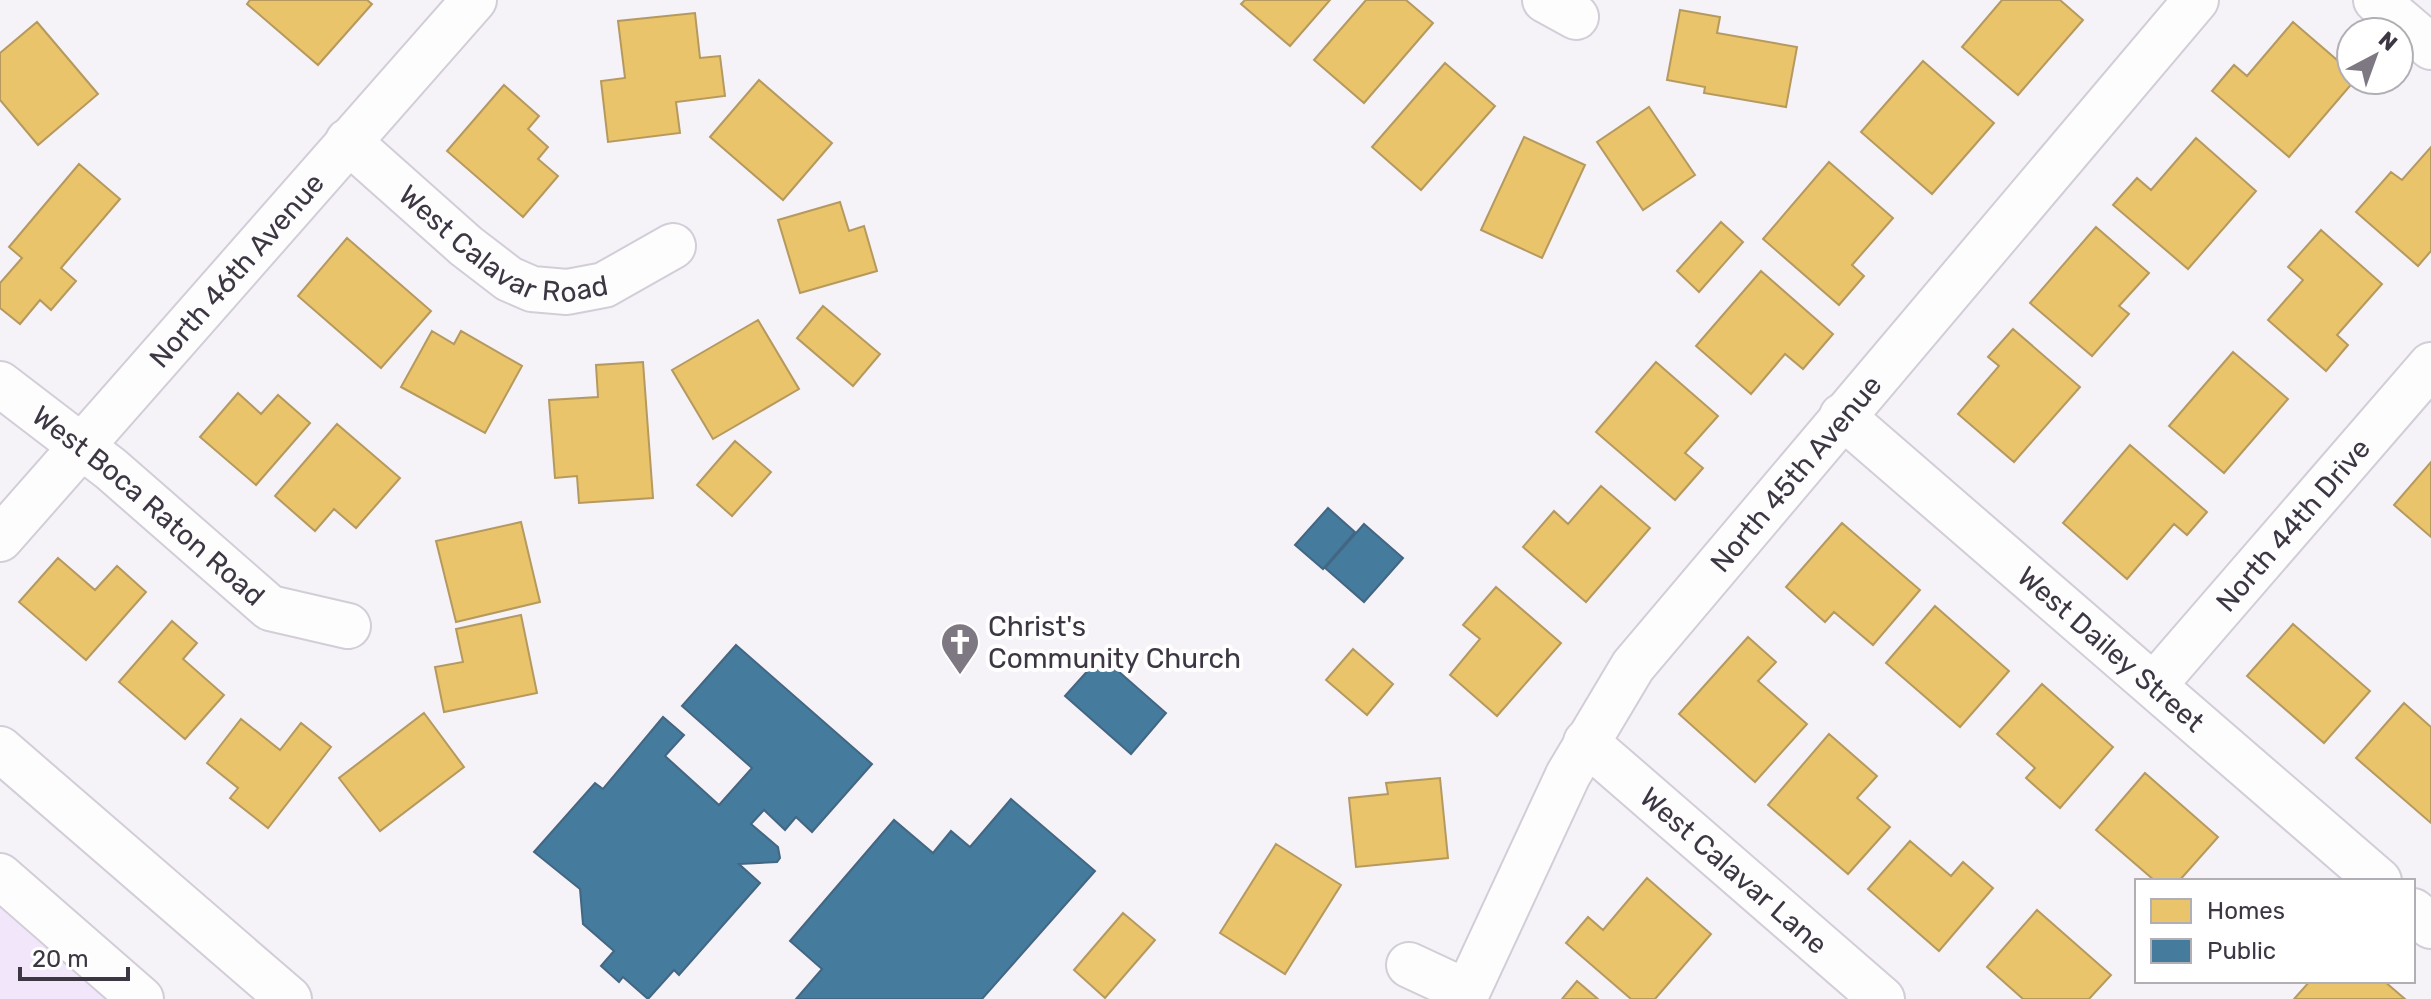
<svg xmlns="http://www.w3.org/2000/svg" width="2431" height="999" viewBox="0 0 2431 999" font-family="Rubik,sans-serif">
	<rect width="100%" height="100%" fill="#f5f2f8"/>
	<path fill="#f2e6fb" d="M0,906L107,999H0Z"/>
	<path fill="#e9c46a" stroke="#b5995e" stroke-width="2" d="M250,0H367L372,4L318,65L247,4Z
		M1245,0H1330L1290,46L1241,4Z
		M1366,0H1406L1433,23L1364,103L1314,60Z
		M2002,0H2060L2083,20L2018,95L1962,47Z
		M1680,10L1720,17L1717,33L1797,47L1786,107L1704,93L1705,87L1667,80Z
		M695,13L700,58L720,56L725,96L676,102L680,133L608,142L601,81L625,78L618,21Z
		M37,22L98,94L38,145L0,100V53Z
		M2293,22L2351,72V80H2355L2289,157L2212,91L2234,65L2247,76Z
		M1923,61L1994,123L1932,194L1861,132Z
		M1445,63L1495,106L1421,190L1372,147Z
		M759,80L832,143L783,200L710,137Z
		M504,85L539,116L528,129L548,147L538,159L558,176L523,217L447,151Z
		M1649,107L1695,175L1643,210L1597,142Z
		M1524,137L1585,165L1542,258L1481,230Z
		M2196,138L2256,191L2188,269L2113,205L2137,178L2151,190Z
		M2431,147V251L2418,266L2356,212L2391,172L2402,180Z
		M1829,162L1893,218L1852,265L1864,276L1839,305L1763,239Z
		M79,164L120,199L61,268L76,281L51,310L40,300L20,324L0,308V283L22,258L9,247Z
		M840,202L849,231L864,226L877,271L800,293L778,220Z
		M1721,222L1743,242L1699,292L1677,271Z
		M2096,227L2149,273L2119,306L2129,314L2092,356L2030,303Z
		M2321,230L2382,284L2337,335L2348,345L2326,371L2268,320L2303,280L2288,267Z
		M347,238L431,311L381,368L298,296Z
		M1761,271L1833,334L1803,369L1785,354L1751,394L1696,346Z
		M823,306L880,354L853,386L797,338Z
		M758,320L799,389L713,439L672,370Z
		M2013,329L2080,387L2014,462L1958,414L1999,366L1988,357Z
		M432,331L454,344L461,331L522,366L485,433L401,387Z
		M2233,352L2288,399L2224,473L2169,426Z
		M643,362L653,498L579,503L577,476L555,478L549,400L598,397L596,365Z
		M1656,362L1718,416L1685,453L1703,468L1675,500L1596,432Z
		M238,393L261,414L278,395L310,423L256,485L200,437Z
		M337,424L400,478L356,528L334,509L315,531L275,496Z
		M735,441L771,472L732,516L697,485Z
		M2130,445L2207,512L2187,535L2174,524L2127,579L2063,523Z
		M2431,462V537L2394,505Z
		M1601,486L1650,528L1586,602L1523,547L1554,511L1568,524Z
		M521,522L540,602L456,622L436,541Z
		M1842,523L1920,590L1873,645L1834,612L1825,622L1786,587Z
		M58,558L95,590L117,566L146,592L86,660L19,602Z
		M1496,587L1561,643L1497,716L1450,675L1480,639L1463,625Z
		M1935,606L2009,671L1960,727L1886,663Z
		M521,615L537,693L444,712L435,667L463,662L456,629Z
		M172,621L197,643L183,659L224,695L185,739L119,682Z
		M2293,624L2370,691L2324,743L2247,676Z
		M1748,637L1776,662L1758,681L1807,724L1755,782L1679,714Z
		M1353,649L1393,684L1367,715L1326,680Z
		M2042,684L2113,747L2060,808L2026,778L2035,768L1997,734Z
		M2404,703L2431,727V823L2356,758Z
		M424,713L464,767L380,831L339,778Z
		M241,719L280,750L301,723L331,747L268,828L230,798L238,788L207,763Z
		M1829,734L1877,776L1857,798L1890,827L1848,874L1768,805Z
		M2145,773L2218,837L2179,881H2155L2096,830Z
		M1440,778L1448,858L1356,867L1349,798L1388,794L1386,783Z
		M1910,841L1951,876L1963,862L1993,888L1939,951L1868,889Z
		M1276,844L1341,885L1285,974L1220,933Z
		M1647,878L1711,934L1655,999H1631L1566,943L1588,917L1603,930Z
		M2037,910L2111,975L2089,999H2023L1987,967Z
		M1123,913L1155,940L1105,998L1074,970Z
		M1577,981L1598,999H1562Z
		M2310,981H2384L2405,999H2294Z"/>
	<path fill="#457b9d" stroke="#436682" stroke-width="2" d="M1328,508L1355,532L1323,569L1295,545Z
		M1364,524L1403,558L1364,602L1325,568Z
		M736,645L872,764L812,832L796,817L785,830L764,810L751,824L778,847L780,858L777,862L739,864L760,883L679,975L674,970L648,999L623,977L619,982L601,966L614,951L583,924L580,889L534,852L595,783L603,789L663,717L684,735L665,756L719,805L752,768L682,706Z
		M1101,656L1166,713L1131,754L1065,696Z
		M1011,799L1095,871L982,999H796L822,969L790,941L894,820L933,853L951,831L970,847Z"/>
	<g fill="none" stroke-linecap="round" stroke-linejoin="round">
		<g stroke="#d2cdd7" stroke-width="48">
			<g id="minor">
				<path d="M1545,0L1576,17"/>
				<path d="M2376,0L2431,47"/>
				<path id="s1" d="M348,141L466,246L509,279L532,289L567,292L604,285L673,246"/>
				<path id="s2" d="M0,384L111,469L270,608L348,626"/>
				<path id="s3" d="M1842,416L2379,881"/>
				<path id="s4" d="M0,539L474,0"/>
				<path id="s5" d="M2154,685L2431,365"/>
				<path id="s6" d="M1586,742L1882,999"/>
				<path d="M2413,911L2431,926"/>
				<path d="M1409,965L1467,992"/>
				<path id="s7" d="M1464,999L1568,775L1633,666L2196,0"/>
			</g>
		</g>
		<g stroke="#d2cdd7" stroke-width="48">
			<path id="major" d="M0,749L289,999
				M0,876L141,999"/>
		</g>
		<use href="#minor" stroke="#fefdfe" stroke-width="44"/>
		<use href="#major" stroke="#fefdfe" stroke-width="44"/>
	</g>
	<defs>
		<g id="church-pin" transform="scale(2)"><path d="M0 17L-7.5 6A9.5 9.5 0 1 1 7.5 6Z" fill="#7d7882" stroke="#fff"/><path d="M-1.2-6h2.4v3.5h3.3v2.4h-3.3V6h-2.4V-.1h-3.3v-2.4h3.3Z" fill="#fff"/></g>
	</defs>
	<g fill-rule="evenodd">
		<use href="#church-pin" x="960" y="642"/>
	</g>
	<g text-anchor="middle" stroke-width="8" stroke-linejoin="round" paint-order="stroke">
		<g font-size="28" fill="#3d3643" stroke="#fff">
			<text dy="10" stroke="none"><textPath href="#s1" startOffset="194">West Calavar Road</textPath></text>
			<text dy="10" stroke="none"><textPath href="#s4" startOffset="358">North 46th Avenue</textPath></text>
			<text dy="10" stroke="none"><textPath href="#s7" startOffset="626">North 45th Avenue</textPath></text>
			<text dy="10" stroke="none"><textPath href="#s2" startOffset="192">West Boca Raton Road</textPath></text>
			<text dy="10" stroke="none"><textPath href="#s5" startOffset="212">North 44th Drive</textPath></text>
			<text dy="10" stroke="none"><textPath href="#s3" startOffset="356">West Dailey Street</textPath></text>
			<text dy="10" stroke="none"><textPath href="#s6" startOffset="196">West Calavar Lane</textPath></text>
		</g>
		<g font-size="28" fill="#3d3643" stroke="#fff" text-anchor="start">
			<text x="988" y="636">Christ's<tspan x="988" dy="32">Community Church</tspan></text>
		</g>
	</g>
	<rect x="2135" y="879" width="280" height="104" fill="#ffffff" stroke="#b1afb4" stroke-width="2"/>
	<rect x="2151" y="899" width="40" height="24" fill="#e9c46a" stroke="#b1afb4" stroke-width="2"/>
	<text x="2207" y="919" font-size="24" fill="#3d3643">Homes</text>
	<rect x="2151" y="939" width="40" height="24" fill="#457b9d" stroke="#b1afb4" stroke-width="2"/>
	<text x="2207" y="959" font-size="24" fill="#3d3643">Public</text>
	<g transform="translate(2375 56) rotate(41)"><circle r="38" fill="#ffffff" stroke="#b1afb4" stroke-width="2"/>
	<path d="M0-6L14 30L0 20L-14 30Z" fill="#7d7882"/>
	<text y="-12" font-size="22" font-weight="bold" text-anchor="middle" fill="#3d3643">N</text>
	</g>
	<path d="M20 967v12h108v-12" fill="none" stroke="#3d3643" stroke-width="4"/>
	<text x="32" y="967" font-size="24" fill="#3d3643" stroke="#ffffff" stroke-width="6" paint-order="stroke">20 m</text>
</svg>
